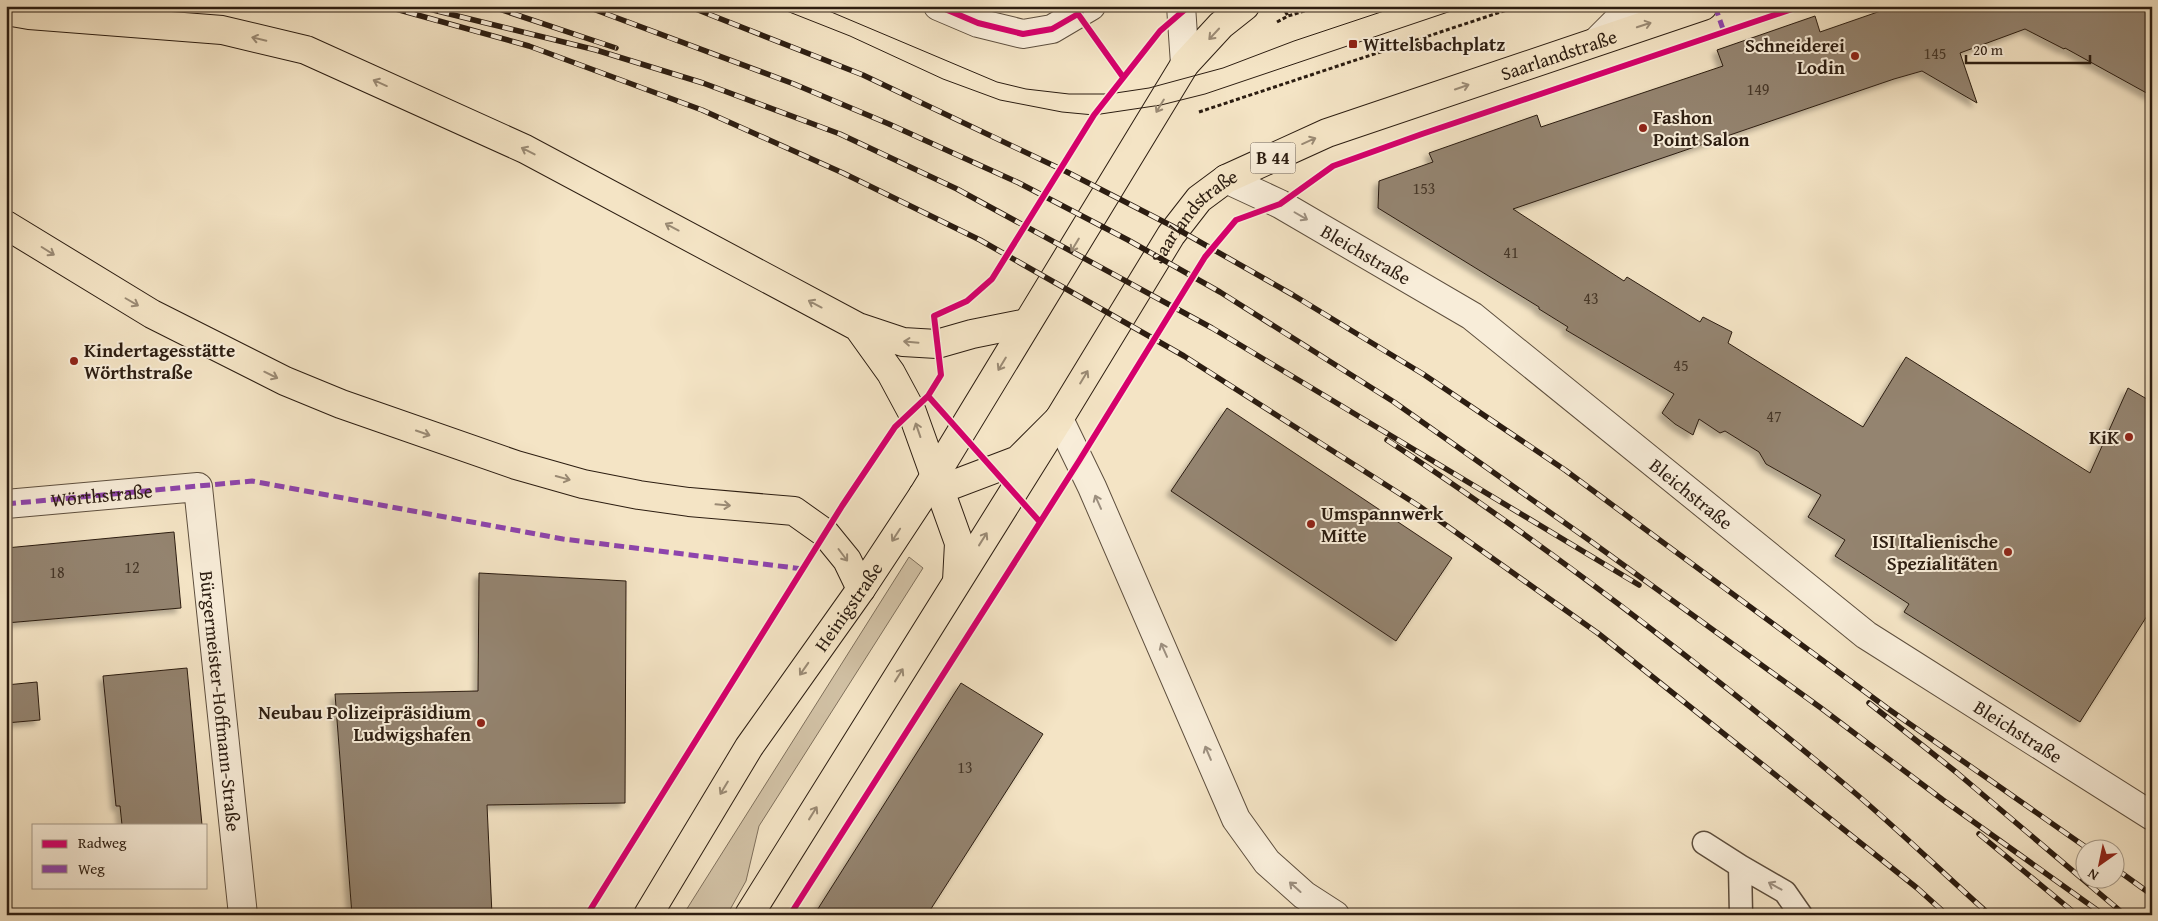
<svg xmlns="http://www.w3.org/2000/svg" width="2158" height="921" viewBox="0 0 2158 921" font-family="'Gentium Book Plus',serif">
	<defs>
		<filter id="shadow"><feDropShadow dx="-4.5" dy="4.5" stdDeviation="2.5" flood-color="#0004"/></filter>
	</defs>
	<rect width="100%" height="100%" fill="#f4e4c5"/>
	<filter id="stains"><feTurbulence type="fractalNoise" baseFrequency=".004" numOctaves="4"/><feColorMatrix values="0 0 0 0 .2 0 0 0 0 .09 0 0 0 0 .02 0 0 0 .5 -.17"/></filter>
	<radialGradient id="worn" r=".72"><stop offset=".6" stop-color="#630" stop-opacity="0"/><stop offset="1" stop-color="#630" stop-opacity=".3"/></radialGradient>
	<path fill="#d2c2a6" stroke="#7f705c" d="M909,557L923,568L759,826L746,881L727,915H683Z"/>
	<path fill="#94846f" stroke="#2c1d11" filter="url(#shadow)" d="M1895,6H2137L2152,14V96L2065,48L2064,49L2025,29L1960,53L1977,103L1922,71L1894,79L1513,209L1624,281L1627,277L1700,322L1703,317L1732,332L1728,343L1863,427L1906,357L2090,473L2128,388L2152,402V608L2080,722L1904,612L1909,604L1835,556L1845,540L1808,517L1821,495L1766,464L1759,452L1725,431L1720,433L1699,419L1693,435L1675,424L1662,413L1674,394L1566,330L1568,327L1539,309V307L1378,208L1379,181L1433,162L1429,153L1537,115L1541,127L1723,66L1717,50L1815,16L1820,32Z
		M1227,408L1452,558L1396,641L1171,491Z
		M174,532L181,608L6,623V548Z
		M479,573L626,581L625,803L487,805L492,915H352L335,694L478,691Z
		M187,668L202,825H122L120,806H116L103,676Z
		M37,682L40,720L6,723V685Z
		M961,683L1043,734L927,915H814Z"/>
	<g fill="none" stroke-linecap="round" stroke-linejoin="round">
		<g stroke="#5e4f3e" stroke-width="25">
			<path id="lane" d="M1704,843L1740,866L1785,892L1801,915
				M1740,866L1741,915"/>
		</g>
		<g stroke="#5e4f3e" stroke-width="30">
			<g id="street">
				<path d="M938,6L978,23L1023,34L1052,29L1091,6"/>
				<path d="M1181,6L1185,64"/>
				<path d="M1598,40L1632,6"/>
				<path id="s1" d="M1226,179L1280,204L1472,316L1866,635L2152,816"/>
				<path d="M1059,419L1092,487L1236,819L1267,862L1304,895L1335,915"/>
				<path id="s2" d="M6,504L198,487L243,915"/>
			</g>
		</g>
		<g stroke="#2c1d11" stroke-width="30">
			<g id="primary">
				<path id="s3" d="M648,915L749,747L861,589L923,495L1185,64L1221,25L1245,6"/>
				<path id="s4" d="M749,915L1059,419L1171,235L1199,199L1226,179L1327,133L1703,6"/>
			</g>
		</g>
		<g stroke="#2c1d11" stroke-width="30">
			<path id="highway" d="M6,11L29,15L222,30L306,50L525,149L858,327L903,342L937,344L972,334L1027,323
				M6,225L152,314L285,381L341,404L516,465L583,484L639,495L689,502L794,511L825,533L847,560L861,589
				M858,327L891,373L912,412L959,543L957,581
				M923,495L939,490L1018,460L1059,419"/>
		</g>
		<path stroke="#2c1d11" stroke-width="3" stroke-dasharray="4 2.5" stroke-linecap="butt" d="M1282,6L1288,16
			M1277,22L1288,16L1321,6
			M1199,112L1519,6"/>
		<use href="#lane" stroke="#f8edd9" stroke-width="22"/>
		<use href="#street" stroke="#f8edd9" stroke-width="28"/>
		<use href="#primary" stroke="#f4e4c5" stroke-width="28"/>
		<use href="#highway" stroke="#f4e4c5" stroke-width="28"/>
		<path stroke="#2c1d11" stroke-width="1" d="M774,6L850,36L943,79L1000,100L1062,112L1094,115L1161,105L1205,94L1466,6
			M817,6L997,82L1026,89L1069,94H1109L1149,88L1223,68L1294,41L1399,6"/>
		<g stroke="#2c1d11" stroke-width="5.5">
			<path id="rail" d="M385,6L529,46L702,110L843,173L980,240L1184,356L1419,506L1599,634L1917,888L1947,915
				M417,6L596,50L703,83L840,134L957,189L1212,328L1639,585
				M490,6L616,48
				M585,6L794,84L889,124L1019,183L1128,240L1220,292L1394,402L1589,540L1821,708L1943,800L2104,915
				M688,6L863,75L1067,172L1172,226L1293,295L1423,374L1565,470L1887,708L2087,848
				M1387,440C1550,547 1706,668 1855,793C1901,832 1945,875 1990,915
				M1869,703L1956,772L2125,915
				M1979,834L2077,915
				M2116,869L2152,895"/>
		</g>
		<use href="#rail" stroke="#f8edd9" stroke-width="4" stroke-dasharray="11" stroke-linecap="butt"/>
		<g stroke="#8e44ad" stroke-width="5" stroke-dasharray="10 5" stroke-linecap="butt">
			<path d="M1715,6L1724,32"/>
			<path d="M1074,16L1091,6"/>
			<path id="s5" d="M6,504L252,481L563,539L803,569"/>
		</g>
		<g stroke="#f8edd9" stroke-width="9">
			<path id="cycleway" d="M938,6L978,23L1023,34L1052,29L1078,14L1123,77
				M928,396L1040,522
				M587,915L842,506L895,427L928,396L941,375L934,316L967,301L992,279L1094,115L1160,31L1189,6
				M790,915L1079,461L1205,257L1236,220L1280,204L1333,166L1422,134L1801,6"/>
		</g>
		<use href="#cycleway" stroke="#d6006c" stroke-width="6"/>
	</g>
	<defs><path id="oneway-shaft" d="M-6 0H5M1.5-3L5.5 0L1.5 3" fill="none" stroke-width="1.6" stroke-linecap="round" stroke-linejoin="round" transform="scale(1.25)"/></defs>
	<g stroke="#9a8a74">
		<use href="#oneway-shaft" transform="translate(1644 25) rotate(-18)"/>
		<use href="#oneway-shaft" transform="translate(1214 34) rotate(133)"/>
		<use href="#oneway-shaft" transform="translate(259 39) rotate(-167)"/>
		<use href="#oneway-shaft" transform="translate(380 83) rotate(-156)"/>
		<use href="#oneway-shaft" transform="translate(1462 87) rotate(-19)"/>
		<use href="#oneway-shaft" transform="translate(1160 106) rotate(121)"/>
		<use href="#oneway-shaft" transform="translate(1309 141) rotate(-24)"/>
		<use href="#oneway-shaft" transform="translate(528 151) rotate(-153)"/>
		<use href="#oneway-shaft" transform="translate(672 227) rotate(-152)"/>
		<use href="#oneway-shaft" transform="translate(1075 245) rotate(121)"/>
		<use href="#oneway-shaft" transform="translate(48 251) rotate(32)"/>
		<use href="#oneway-shaft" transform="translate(132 302) rotate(30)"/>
		<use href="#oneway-shaft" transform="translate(815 304) rotate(-152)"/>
		<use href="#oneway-shaft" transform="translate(911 342) rotate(-175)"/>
		<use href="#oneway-shaft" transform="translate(1002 364) rotate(121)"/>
		<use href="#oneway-shaft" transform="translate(271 375) rotate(26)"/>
		<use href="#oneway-shaft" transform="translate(1084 377) rotate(-59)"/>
		<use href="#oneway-shaft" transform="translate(918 430) rotate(-109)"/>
		<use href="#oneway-shaft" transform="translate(423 433) rotate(19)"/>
		<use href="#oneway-shaft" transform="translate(563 478) rotate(15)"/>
		<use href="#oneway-shaft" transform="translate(723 505) rotate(5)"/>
		<use href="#oneway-shaft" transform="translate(896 535) rotate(123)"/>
		<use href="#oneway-shaft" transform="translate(983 539) rotate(-58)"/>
		<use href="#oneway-shaft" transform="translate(843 555) rotate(53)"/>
		<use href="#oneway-shaft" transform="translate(804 669) rotate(125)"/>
		<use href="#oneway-shaft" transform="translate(899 675) rotate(-58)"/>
		<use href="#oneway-shaft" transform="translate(724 788) rotate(121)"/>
		<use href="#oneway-shaft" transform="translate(813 813) rotate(-58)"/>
	</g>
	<g stroke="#9c8f7f">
		<use href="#oneway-shaft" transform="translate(1301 216) rotate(30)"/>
		<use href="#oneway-shaft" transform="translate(1098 502) rotate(-114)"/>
		<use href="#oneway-shaft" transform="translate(1164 650) rotate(-114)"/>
		<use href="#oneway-shaft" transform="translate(1208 753) rotate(-113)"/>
		<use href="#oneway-shaft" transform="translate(1775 886) rotate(-151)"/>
		<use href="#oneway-shaft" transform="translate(1295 887) rotate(-138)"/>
	</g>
	<g fill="#8f2418" stroke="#f8edd9" stroke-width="2">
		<rect x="1348" y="39" width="10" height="10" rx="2.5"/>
		<circle cx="1855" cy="56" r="5"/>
		<circle cx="1643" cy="128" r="5"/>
		<circle cx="74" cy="361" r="5"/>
		<circle cx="2129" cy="437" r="5"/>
		<circle cx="1311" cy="524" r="5"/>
		<circle cx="2008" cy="552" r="5"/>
		<circle cx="481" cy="723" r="5"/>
	</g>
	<g text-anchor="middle" stroke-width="4" stroke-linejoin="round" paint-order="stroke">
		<g font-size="16" fill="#463728">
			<text x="1935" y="59">145</text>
			<text x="1758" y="95">149</text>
			<text x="1424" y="194">153</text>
			<text x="1511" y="258">41</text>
			<text x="1591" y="304">43</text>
			<text x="1681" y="371">45</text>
			<text x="1774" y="422">47</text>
			<text x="132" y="573">12</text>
			<text x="57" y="578">18</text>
			<text x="965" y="773">13</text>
		</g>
		<rect fill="#f8edd9" stroke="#695b4d" stroke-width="1" x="1250.5" y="142.5" width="45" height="31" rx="4"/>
		<g font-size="18" font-weight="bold" fill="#2c1d11">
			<text x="1273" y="164">B 44</text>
		</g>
		<g font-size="19" font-weight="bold" fill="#2c1d11" stroke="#f8edd9" text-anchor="start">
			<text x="1363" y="51">Wittelsbachplatz</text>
			<text x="1845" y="52" text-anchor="end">Schneiderei<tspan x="1845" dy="22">Lodin</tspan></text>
			<text x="1653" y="124">Fashon<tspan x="1653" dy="22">Point Salon</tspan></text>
			<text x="84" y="357">Kindertagesstätte<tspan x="84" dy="22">Wörthstraße</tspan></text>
			<text x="2119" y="444" text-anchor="end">KiK</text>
			<text x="1321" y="520">Umspannwerk<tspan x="1321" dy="22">Mitte</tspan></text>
			<text x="1998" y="548" text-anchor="end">ISI Italienische<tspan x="1998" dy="22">Spezialitäten</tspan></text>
			<text x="471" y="719" text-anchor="end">Neubau Polizeipräsidium<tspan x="471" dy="22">Ludwigshafen</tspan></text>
		</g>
		<g font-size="19" fill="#2c1d11" stroke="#f8edd9">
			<text dy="7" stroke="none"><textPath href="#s4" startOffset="1235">Saarlandstraße</textPath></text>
			<text dy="7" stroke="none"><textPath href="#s4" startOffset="830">Saarlandstraße</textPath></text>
			<text dy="7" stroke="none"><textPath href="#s1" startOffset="159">Bleichstraße</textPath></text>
			<text dy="7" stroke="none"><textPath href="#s1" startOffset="564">Bleichstraße</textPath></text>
			<text dy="7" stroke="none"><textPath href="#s5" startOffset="96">Wörthstraße</textPath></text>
			<text dy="7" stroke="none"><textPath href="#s3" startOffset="368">Heinigstraße</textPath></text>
			<text dy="7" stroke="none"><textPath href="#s2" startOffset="408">Bürgermeister-Hoffmann-Straße</textPath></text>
			<text dy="7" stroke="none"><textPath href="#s1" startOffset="969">Bleichstraße</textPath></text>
		</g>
	</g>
	<rect width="2158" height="921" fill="none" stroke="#f4e4c5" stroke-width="25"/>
	<rect x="8" y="8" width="2143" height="906" fill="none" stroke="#2c1d11" stroke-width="2.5"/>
	<rect x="12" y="12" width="2133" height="896" fill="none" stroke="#2c1d11"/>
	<rect x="32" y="824" width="175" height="65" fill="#f8edd9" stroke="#a69a89"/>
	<rect x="42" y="840" width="25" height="8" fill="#d6006c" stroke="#a69a89"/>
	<text x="78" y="848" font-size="15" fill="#2c1d11">Radweg</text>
	<rect x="42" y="865" width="25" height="8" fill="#8e44ad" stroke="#a69a89"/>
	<text x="78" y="874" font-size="15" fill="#2c1d11">Weg</text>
	<g transform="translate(2100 864) rotate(213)"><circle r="24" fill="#f8edd9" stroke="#a69a89"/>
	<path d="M0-4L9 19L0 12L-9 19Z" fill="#8f2418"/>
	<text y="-8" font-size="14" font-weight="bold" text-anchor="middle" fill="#2c1d11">N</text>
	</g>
	<path d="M1966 55v8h124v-8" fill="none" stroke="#2c1d11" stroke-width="2.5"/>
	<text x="1973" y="55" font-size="15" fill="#2c1d11" stroke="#f8edd9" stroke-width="4" paint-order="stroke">20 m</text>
	<rect width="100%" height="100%" filter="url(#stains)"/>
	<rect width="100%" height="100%" fill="url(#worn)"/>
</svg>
